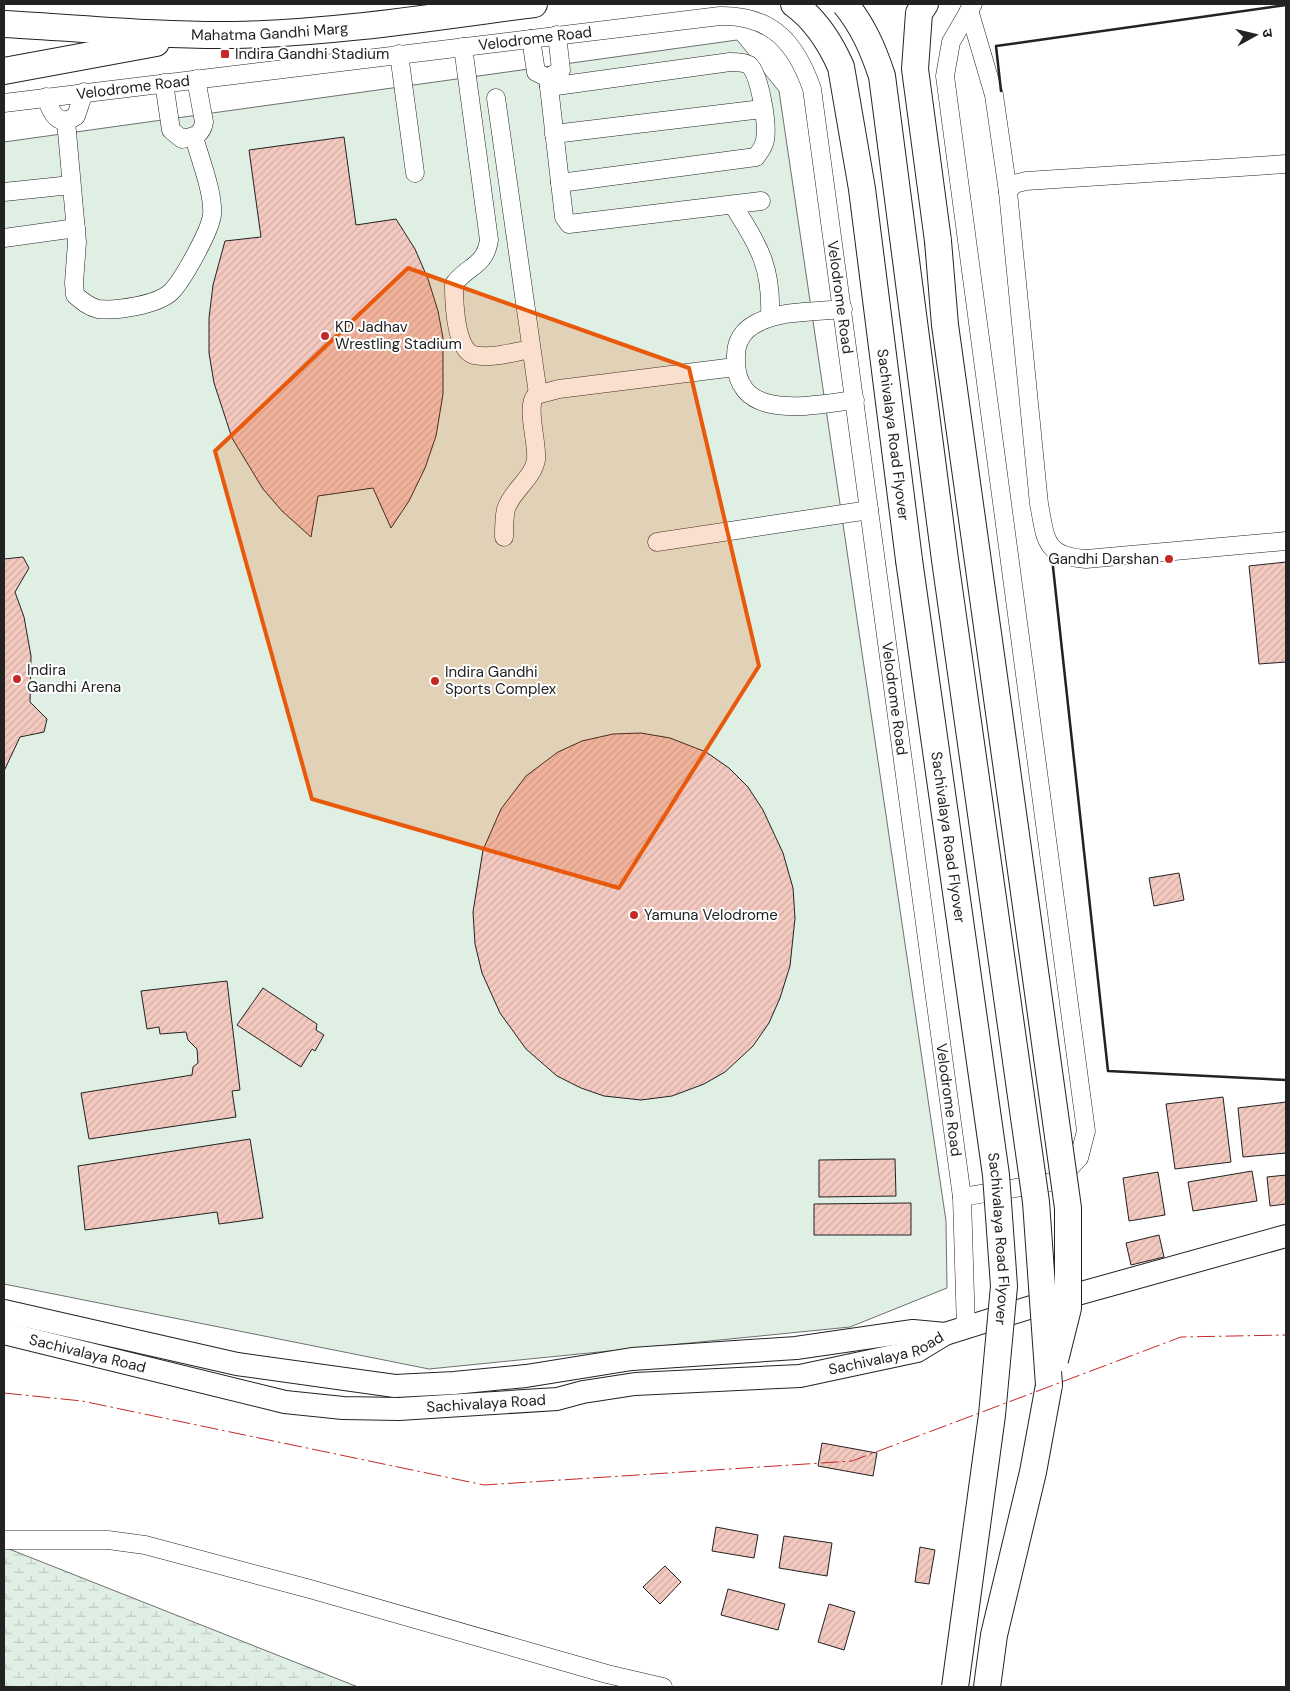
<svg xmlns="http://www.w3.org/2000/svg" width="1290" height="1691" viewBox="0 0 1290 1691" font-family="'DM Sans','Noto Sans Devanagari',sans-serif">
	<defs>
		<pattern id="wetland-marsh" width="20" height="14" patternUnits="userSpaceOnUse" patternTransform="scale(1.25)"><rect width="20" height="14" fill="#e0efe3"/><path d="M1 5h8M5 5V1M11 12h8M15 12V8" fill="none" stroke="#c0cdc2"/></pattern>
		<pattern id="building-hatch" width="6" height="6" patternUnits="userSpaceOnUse" patternTransform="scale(1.25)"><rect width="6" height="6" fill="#f3c9c0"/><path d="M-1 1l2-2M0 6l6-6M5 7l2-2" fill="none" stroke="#d0aca5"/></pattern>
	</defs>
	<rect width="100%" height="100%" fill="#fff"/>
	<path fill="url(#wetland-marsh)" stroke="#6f6f6f" d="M4,1547L358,1687H4Z"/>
	<path fill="#e0efe3" stroke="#6f6f6f" d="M737,40L779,91L946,1221L947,1288L850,1327L429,1369L4,1284V142Z"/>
	<path fill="url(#building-hatch)" stroke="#222" d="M344,137L356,225L396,219L415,249L428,279L438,311L443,338V394L436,436L425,468L409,501L391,528L373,488L318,496L311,537L282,511L263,489L232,438L214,383L209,353V318L213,285L225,241L261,237L249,150Z
		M23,557L29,568L15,592L24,617L31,656L30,702L47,719L44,732L20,737L4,771V559Z
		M1286,562V662L1259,664L1249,566Z
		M641,733L670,738L706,752L729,768L748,787L763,810L783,853L793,888L795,918L790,966L780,998L769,1023L753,1046L725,1072L704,1084L672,1096L641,1100L604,1096L581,1088L557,1076L526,1049L500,1013L482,973L475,944L473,912L483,850L501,809L526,776L558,752L582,741L613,734Z
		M1179,873L1184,900L1154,906L1149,878Z
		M227,981L240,1090L232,1091L236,1117L89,1139L81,1093L192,1075L193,1067L198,1063L197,1049L188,1040L186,1032L160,1034L159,1027L147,1029L141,991Z
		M263,988L317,1024L316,1030L324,1035L315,1051L312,1049L301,1067L237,1025Z
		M1223,1097L1231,1162L1175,1169L1166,1104Z
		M1286,1102V1153L1243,1157L1238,1108Z
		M250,1139L263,1218L219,1224L217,1212L85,1230L78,1166Z
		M895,1159L896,1196L819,1197V1160Z
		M1252,1171L1257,1201L1193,1211L1188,1182Z
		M1158,1172L1165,1215L1129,1221L1123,1178Z
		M1286,1175V1204L1270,1206L1267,1177Z
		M911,1203V1235H814V1204Z
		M1159,1235L1164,1257L1131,1265L1126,1243Z
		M822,1443L877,1453L873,1476L818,1466Z
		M716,1527L758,1535L754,1558L712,1551Z
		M784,1536L832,1543L827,1576L779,1568Z
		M920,1547L935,1550L929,1584L915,1582Z
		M665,1566L681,1582L660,1604L643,1587Z
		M728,1589L785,1604L778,1630L721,1615Z
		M829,1604L855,1612L844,1650L818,1642Z"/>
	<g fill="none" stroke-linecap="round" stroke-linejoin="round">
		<g stroke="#222" stroke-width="19">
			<g id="minor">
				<path d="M969,10L994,95L1008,192"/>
				<path d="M531,39L536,72L548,78L561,70L557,35"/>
				<path d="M463,47L489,240C485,267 468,265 454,284C454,301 455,350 474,355C491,359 514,352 531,349"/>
				<path d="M399,54L415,173"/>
				<path d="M548,78L564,217L569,224L761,201"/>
				<path d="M164,83L171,130L182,139C194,137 202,135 204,122L196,79"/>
				<path d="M549,87L730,62C736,62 744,62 749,65C760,75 768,125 765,140C764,147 760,151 756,157L560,183"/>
				<path d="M46,97C51,113 58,128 76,116L84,92"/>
				<path d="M496,98L538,394"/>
				<path id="s1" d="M4,103L720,16C772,15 796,43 812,89L962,1197L966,1329"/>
				<path d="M66,121L77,242L74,283L75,295C82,301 89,307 98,309C117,311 157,305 171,292C183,280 210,231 212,215C214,194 200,159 194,137"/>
				<path d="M554,134L762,109"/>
				<path d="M1286,164L1026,181L1014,184L1008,192L1039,504C1046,540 1044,556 1086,559L1286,541"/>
				<path d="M4,192L71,185"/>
				<path d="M733,205C759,247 772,266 770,317"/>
				<path d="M4,238L76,228"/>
				<path d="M843,309C815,312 782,310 757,323C743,330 736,341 736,356C733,424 812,405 855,400"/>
				<path d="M504,537C504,528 504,518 506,509C512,490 532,480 536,460C538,443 525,406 536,395L559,389L735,367"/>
				<path d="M657,542L869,510"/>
				<path d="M962,1197L1057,1181L1079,1158L1086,1131L945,76L951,42L973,4"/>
				<path d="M4,1540H108L145,1545L310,1589L607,1674L663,1687"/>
			</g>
		</g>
		<g stroke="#222" stroke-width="24">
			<g id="major">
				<path d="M4,1311L237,1364L395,1386L454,1383L526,1376L632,1359L796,1348L913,1331L945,1334L1038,1305L1286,1236"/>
				<path id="s2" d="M4,1333L285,1402L343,1408L399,1409L557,1399L583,1392L635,1384L800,1376L917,1351L945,1334"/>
			</g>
		</g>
		<g stroke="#222" stroke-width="28">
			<g id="highway">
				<path id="s3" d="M794,4C816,20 830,42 841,67L862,189L909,560"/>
				<path d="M925,4L919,13L915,69L938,241"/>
				<path id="s4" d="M4,24C80,28 157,36 234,35C334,33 435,17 534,4"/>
				<path d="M4,71L156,43"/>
				<path d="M987,1687L994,1635L1033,1472L1049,1385"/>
			</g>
		</g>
		<use href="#minor" stroke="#fff" stroke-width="18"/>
		<use href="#major" stroke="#fff" stroke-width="22"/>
		<use href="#highway" stroke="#fff" stroke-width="26"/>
		<g stroke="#222" stroke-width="28" stroke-linecap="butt">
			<g id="highway-bridge">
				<path d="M845,4C863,26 873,49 882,76L945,560L1036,1202L1049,1385"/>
				<path d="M938,241L945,325L1068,1208V1308L1055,1360"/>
				<path id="s5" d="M909,560L996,1175L1004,1286L992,1415L955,1687"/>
			</g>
		</g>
		<use href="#highway-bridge" stroke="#fff" stroke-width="26"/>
		<path stroke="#222" stroke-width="2.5" d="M1001,91L996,46L1286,5
			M1052,558L1108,1071L1286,1080"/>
		<path stroke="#c62828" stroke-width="1" stroke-dasharray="18 4 2.5 4" stroke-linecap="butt" d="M4,1393L82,1401L484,1485L852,1461L1181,1337L1286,1335"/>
	</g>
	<path fill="#e8590c" fill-opacity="0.2" stroke="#e8590c" stroke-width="4" stroke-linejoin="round" d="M408,268L689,368L759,666L619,888L312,799L215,451Z"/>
	<g fill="#c62828" stroke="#fff" stroke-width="2">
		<rect x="220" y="49" width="10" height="10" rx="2.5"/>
		<circle cx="325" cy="336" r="5"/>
		<circle cx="1169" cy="559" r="5"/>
		<circle cx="17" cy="679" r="5"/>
		<circle cx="435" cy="681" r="5"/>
		<circle cx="634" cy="915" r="5"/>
	</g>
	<g text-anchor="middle" stroke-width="4" stroke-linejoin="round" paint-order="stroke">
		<g font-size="15" fill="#222" stroke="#fff">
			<text dy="5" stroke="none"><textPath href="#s4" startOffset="266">Mahatma Gandhi Marg</textPath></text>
			<text dy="5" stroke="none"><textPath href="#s1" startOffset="535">Velodrome Road</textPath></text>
			<text dy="5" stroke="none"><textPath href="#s1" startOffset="130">Velodrome Road</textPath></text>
			<text dy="5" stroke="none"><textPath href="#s1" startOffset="1059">Velodrome Road</textPath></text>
			<text dy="5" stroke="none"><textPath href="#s3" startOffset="451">Sachivalaya Road Flyover</textPath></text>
			<text dy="5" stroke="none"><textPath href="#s1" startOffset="1464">Velodrome Road</textPath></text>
			<text dy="5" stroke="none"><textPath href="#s5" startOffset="280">Sachivalaya Road Flyover</textPath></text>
			<text dy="5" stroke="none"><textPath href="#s1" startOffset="1869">Velodrome Road</textPath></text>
			<text dy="5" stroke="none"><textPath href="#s5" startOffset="685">Sachivalaya Road Flyover</textPath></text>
			<text dy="5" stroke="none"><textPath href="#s2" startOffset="896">Sachivalaya Road</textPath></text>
			<text dy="5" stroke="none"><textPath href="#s2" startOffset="86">Sachivalaya Road</textPath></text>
			<text dy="5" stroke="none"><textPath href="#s2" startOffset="491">Sachivalaya Road</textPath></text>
		</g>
		<g font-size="15" fill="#222" stroke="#fff" text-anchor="start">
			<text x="235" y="59">Indira Gandhi Stadium</text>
			<text x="335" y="332">KD Jadhav<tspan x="335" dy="17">Wrestling Stadium</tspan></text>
			<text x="1159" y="564" text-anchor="end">Gandhi Darshan</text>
			<text x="27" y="675">Indira<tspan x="27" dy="17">Gandhi Arena</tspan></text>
			<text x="445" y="677">Indira Gandhi<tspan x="445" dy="17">Sports Complex</tspan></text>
			<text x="644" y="920">Yamuna Velodrome</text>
		</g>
	</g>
	<rect width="1290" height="1691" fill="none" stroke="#222222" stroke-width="10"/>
	<g transform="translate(1255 35) rotate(82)" stroke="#ffffff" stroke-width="4" paint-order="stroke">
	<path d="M0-4L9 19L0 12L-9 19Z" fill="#222222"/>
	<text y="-8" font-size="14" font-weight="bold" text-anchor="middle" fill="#222222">उ</text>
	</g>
</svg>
